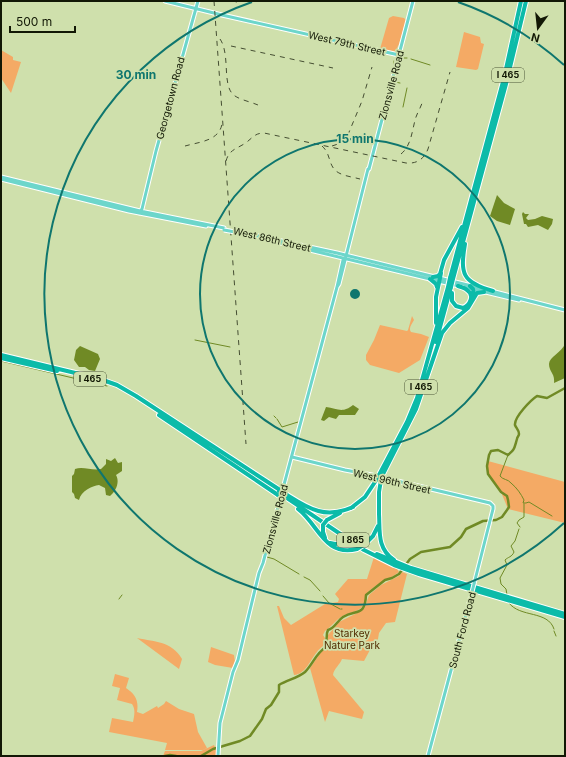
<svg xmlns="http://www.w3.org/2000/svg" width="566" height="757" viewBox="0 0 566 757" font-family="Inter,sans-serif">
	<rect width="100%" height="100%" fill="#cfe0ac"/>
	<path fill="#f4aa65" d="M393,16L404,18L406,20L399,44L395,52L380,49L389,18Z
		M464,32L480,37L481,43L484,44L478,69L476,70L456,67Z
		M1,50L13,57V60L21,62L11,93L1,78Z
		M412,316L414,320C412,324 408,328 411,332L421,334L429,337L420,360L399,373L370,365L366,360V355L374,340L380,325L407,331L408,330Z
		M488,461L565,482V523L508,509L501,492L488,474Z
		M374,557L397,569L399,572C389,580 377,583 368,592C364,596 367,601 363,606C357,613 348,612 341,617C335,621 331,627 325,631L323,635L325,638L324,645C322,647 318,650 317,652C310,660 306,674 294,675L277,606H279L284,618L291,625L325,604L338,602L339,599L335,594L348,579H367Z
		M402,572L407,574L395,622L386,623L379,633L378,639L371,648L364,661L342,659C340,665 334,668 333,675L364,712L362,719L329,711L325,722L310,668L321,652L323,650H327L328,649V635L339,622L359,612L365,607L369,595L381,585L399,576Z
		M137,638C156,642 171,641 182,659L179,669Z
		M211,647L234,655L235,662L233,668L215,665L208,662Z
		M115,674L129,678L126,688C135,694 139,700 137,712L143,714L157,706L158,708L164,704L166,701L179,709L194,714L198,732L207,748L203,750H165L167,743L109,732L112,718L133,722C134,716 136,710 132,704L117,700L120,688L112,686Z
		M214,745L217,751V756H163L165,751H201Z"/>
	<path fill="#708a25" d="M497,195L504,203L515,209L510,225L497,221L490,216Z
		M523,212L525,214H529L526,218L528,220L535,219L542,216L553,219L552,224L548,230L538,225L528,227L526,224H524L522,214Z
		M565,344V378L554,383C555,373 549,372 549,364C549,357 562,352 565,344Z
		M80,346L98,354L100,359L95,371L89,370L85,367H79L74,360L76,350Z
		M353,405L359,409L355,415H339L336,419L329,417L324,421L321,420L326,407C337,408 342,414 353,405Z
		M115,458L118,463L122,462V471L116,475C120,482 116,491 110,496L106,495L105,488L99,485C92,486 81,491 79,500L75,498L74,494L72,492V476L74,474L75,469C83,466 92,471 101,469L106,464V459L111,461Z"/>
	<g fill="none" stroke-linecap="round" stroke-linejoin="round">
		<path stroke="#708a25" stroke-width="1" d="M411,59L430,65
			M394,67V61
			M400,83L395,82L394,80L400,58H407
			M403,107L407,88
			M195,340L230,347
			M1,361L107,386
			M274,416L276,418
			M277,419L282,427L298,422
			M508,455L500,476C503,480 508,479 511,483C517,488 521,494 524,500L523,503H526L529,502L552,516
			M520,527L517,523L519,520L524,517V504
			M267,557L274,559L299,574
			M304,577L310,580L320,591
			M507,595L506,589L501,584L500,578L507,565L505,560C508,557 512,557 514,552L511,546L515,541L519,529
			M323,596L329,603L340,609
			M119,599L122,595
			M509,603C520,618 548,610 554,629
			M341,609H342
			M554,631L556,636"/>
		<path stroke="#708a25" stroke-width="2.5" d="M165,756L170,755L176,756
			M201,756L213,749L240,741L250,736L262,719L266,709L271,705L279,692V685C287,680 298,678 305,672C313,664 316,653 326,647L327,633L328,630C335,628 337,621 343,617C356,609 365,617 366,595L385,580L392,578L399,574L410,559L421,552L450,547L461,537L466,529L483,521L496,520L502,517L507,510L509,507L508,500L507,496L501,492L488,474L487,466L489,455L491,451L498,450L508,455C515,449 514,449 517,439C517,437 519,436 519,434C519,430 516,428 515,425C514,417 531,400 537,396L547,398L565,388"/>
		<g stroke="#fff" stroke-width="5">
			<path id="major" d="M165,1L222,15L399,55
				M369,169L413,1
				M1,177L140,211L224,228
				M1,179L129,211L206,226
				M139,213L142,209L156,151L198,1
				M235,231L337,253L484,289
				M264,239L459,286
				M337,287L343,260L345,258
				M465,287L519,300
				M491,291L565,310
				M292,457L345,470L372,475L490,503L493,506V509L474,584
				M218,756L220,723L233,672L238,660L243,639L259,573L263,563L337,287L339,284L368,169
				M428,756L472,592"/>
		</g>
		<g stroke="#fff" stroke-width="6">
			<path id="highway" d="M465,244C460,274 462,282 493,291
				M433,277L438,276L440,274L444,260L462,227
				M450,278L504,78L521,1
				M430,279L436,284L437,287
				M453,279L506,84L526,1
				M470,286L473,289L474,295
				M452,293V301L456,306L463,308C470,305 475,295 467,290C465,288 461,287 458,286
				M436,323V297L441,273
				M436,342L451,287
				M1,355L100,379L117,385L136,396L280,490
				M1,358L57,371
				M159,415L278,495
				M379,475L407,422L417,398L448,287
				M382,476L416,409L442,333L450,323L468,308L477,293L484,292
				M284,493C308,508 324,520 353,507
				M284,496L364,550L394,565L419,574L565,617
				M351,508L365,497L377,479
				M298,509C319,525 324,557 357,549
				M379,514C380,531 377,549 394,560
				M379,515V492L381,480
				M327,520L340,513
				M323,525V532L325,538
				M330,543C339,546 347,542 355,545
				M365,544L373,536L378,526
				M377,554L411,568L565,614"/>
		</g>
		<use href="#major" stroke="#6dd6cb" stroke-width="3"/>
		<use href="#highway" stroke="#0cbba9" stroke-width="4"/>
		<path stroke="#454e32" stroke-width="1" stroke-dasharray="5 5" stroke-linecap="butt" d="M214,1L246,444
			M233,1L237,2
			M220,39C231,55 221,87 235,96C241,100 251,102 258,105
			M231,46L333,68
			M185,146C199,142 219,141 222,124
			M322,146C331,154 328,164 336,171C342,176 353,177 360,179
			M332,146L341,143L347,137L362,101L372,67
			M401,154C412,145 412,129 416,117C418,111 422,106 423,99
			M226,161C229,150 236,149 244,144C252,139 254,133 264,133L406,163C417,164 424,159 428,149L450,72"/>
		<g stroke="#fff" stroke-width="5" stroke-linecap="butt">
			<path id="major-bridge" d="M224,230L235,232
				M472,592L474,584"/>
		</g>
		<g stroke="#fff" stroke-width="6" stroke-linecap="butt">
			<path id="highway-bridge" d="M448,287L450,278
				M451,287L453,279
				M377,479L379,475
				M381,480L382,476
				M279,491L284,494
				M278,495L283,498
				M323,525L327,520
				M357,549L365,544"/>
		</g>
		<use href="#major-bridge" stroke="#6dd6cb" stroke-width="3"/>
		<use href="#highway-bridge" stroke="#0cbba9" stroke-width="4"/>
	</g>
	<g fill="none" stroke="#0f766e" stroke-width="2">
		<circle cx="355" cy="294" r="155"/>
		<path d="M564 523A310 310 0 1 1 252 2M458 2A310 310 0 0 1 564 65"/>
	</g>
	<g text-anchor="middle" stroke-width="3.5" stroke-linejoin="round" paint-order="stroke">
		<g fill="#cfe0ac" stroke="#4b5437" stroke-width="1">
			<rect x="492" y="68" width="32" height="14" rx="3"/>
			<rect x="74" y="372" width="32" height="14" rx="3"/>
			<rect x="405" y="380" width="32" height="14" rx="3"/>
			<rect x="337" y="533" width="32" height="14" rx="3"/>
		</g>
		<g font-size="9" font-weight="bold" fill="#121805">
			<text x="508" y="78">I 465</text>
			<text x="90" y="382">I 465</text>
			<text x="421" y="390">I 465</text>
			<text x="353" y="543">I 865</text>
		</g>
		<g font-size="10" fill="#121805" stroke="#cfe0ac">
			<text transform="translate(347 43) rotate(13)" y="4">West 79th Street</text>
			<text transform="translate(391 85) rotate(-75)" y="4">Zionsville Road</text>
			<text transform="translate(170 98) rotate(-75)" y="4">Georgetown Road</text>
			<text transform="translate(272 239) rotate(13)" y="4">West 86th Street</text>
			<text transform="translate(392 481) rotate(13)" y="4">West 96th Street</text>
			<text transform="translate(275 519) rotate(-75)" y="4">Zionsville Road</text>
			<text transform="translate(462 630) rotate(-75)" y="4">South Ford Road</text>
		</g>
		<g font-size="10" fill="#512c00" stroke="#cfe0ac">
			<text x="352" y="637">Starkey<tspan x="352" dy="12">Nature Park</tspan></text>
		</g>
	</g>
	<circle cx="355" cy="294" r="6" fill="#0f766e" stroke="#cfe0ac" stroke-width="2"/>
	<g font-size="12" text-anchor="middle" font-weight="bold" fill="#0f766e" stroke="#cfe0ac" stroke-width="3.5" stroke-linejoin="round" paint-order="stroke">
		<text x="136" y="79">30 min</text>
		<text x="355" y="143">15 min</text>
	</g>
	<rect width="566" height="757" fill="none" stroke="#121805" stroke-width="4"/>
	<g transform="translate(538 28) rotate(195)" stroke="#cfe0ac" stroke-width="3" paint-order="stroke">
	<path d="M0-3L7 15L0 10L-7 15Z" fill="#121805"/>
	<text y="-6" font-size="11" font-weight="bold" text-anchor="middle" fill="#121805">N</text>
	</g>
	<path d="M10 26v6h65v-6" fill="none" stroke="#121805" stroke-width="2"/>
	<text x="16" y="26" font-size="12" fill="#121805" stroke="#cfe0ac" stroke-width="3" paint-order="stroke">500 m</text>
</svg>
